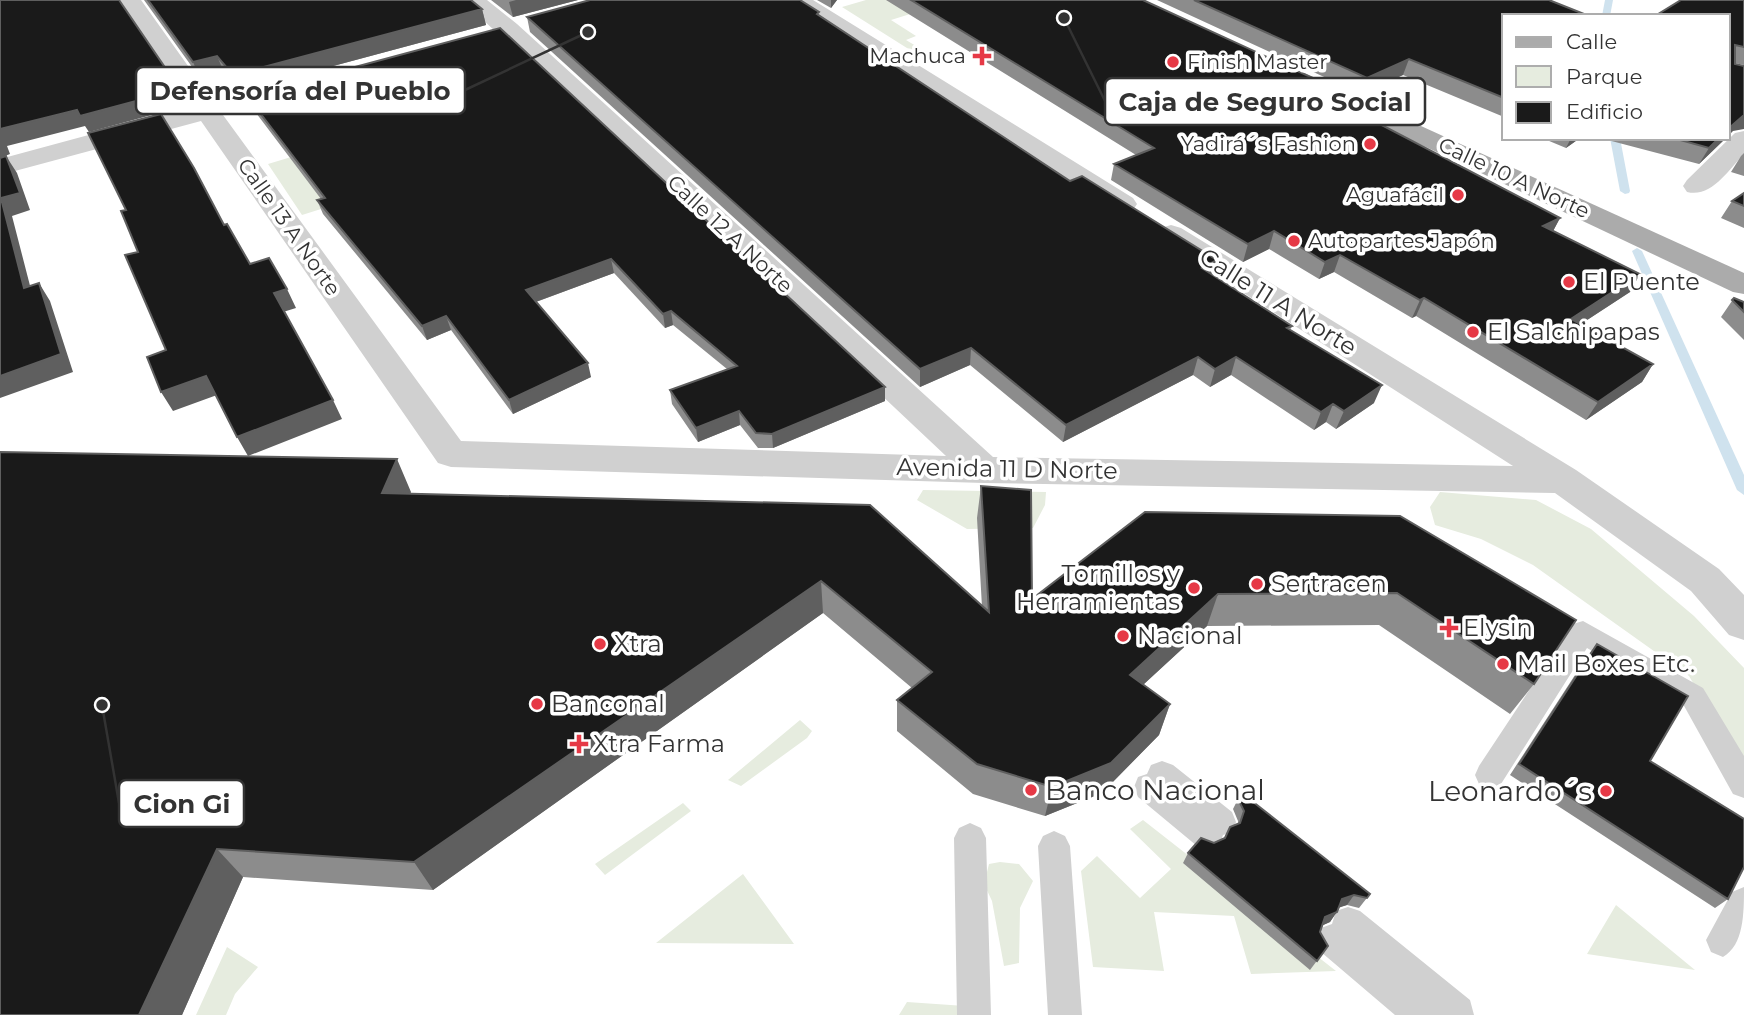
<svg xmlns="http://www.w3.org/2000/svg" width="1744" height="1015" viewBox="0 0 1744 1015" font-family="Montserrat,sans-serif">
	<rect width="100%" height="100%" fill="#fff"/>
	<path fill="#e6ecdf" d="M866,0H930L939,5L891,20L916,36L906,40L926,52L918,55L842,7Z
		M407,122L448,169L302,215L268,164Z
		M923,490L1046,492L1045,505L1033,528L967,529L917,500Z
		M1440,492L1536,500L1591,529L1694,616L1744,668V768L1689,676L1533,565L1481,539L1435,525L1430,507Z
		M800,720L812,731L807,738L741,786L728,780Z
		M683,803L691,811L605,875L595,864Z
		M1143,820L1336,971L1251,974L1234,916L1154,912L1164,971L1093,967L1081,871L1097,856L1140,898L1171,869L1130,829Z
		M1000,862L1019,864L1033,881L1020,908L1019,963L1004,966L992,901L984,884L989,864Z
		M743,874L794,944L656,943Z
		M1616,905L1695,970L1587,954Z
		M227,947L258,967L235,994L226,1015H196Z
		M907,1002L965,1006L964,1015H899Z"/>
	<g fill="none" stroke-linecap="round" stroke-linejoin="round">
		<path fill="#cfe2ee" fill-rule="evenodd" d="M1605,0H1613L1610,16H1602Z
			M1610,138H1620L1630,191L1629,193L1625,194L1620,191Z
			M1637,248L1642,251L1744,475V495L1737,490L1632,251Z"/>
		<path fill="#d0d0d0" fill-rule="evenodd" d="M1583,621L1703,688L1744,756V798L1733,794L1683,704L1587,648L1501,784L1490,788L1479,784L1475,775L1479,766L1573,624Z
			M1162,761L1173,765L1232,812L1236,822L1232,832L1223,835L1219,846L1208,851L1197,846L1138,797L1134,787L1138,777L1147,774L1151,765Z
			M970,823L981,828L986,838L991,1015H957L954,838L959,828Z
			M1054,831L1065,836L1070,846L1082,1015H1048L1038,846L1043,836Z
			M1744,887C1744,913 1744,945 1723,957L1711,952L1706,940L1732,892Z
			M1348,907L1360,911L1470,1000L1474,1015H1395L1321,952L1316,940L1321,928L1332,924L1336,911Z"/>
		<path fill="#d0d0d0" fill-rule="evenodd" d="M119,0H141L213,101L299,79L308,81L311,86L308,91L223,115L461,441L946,456L462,0H487L517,24L993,457L1513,466L1161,240L1156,234L1161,228L1171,225L1181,228L1576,470L1719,569L1744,595V640L1729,635L1691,591L1555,493L984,483L451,467L438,463L201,121L0,175V159L192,107Z
			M787,0H813L1133,198L1137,204L1133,210L1123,213L1113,210L790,5Z
			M1744,131V154C1728,170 1712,198 1687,192L1683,186L1687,180L1735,133Z"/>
		<path fill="#ababab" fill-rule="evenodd" d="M1289,66L1744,273V294L1733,292L1280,78L1277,73L1280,68Z"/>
	</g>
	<path fill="#8c8c8c" d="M144,0H471L482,9L486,25L240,91L224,72L200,78Z
		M491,0H578L513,17Z
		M817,0H837L831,8Z
		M886,0H1143L1560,218L1553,231L1640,274L1630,292L1581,324L1653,364L1642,382L1586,420L1416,316L1412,318L1334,272L1319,279L1269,249L1243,262L1111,180L1114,164L1136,155Z
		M1157,0H1549L1504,16V117L1403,75L1361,94Z
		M1744,0V65L1735,63L1733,131L1728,16Z
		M819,15L1213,275L1292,326L1290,330L1374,403L1336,429L1326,422L1314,430L1231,375L1210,387L1193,375L1063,442L970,365L920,387L530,32L527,17Z
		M500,28L885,401L773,448H758L740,425L698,442L672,404L670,390L727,369L673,325L665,328L614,273L536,302L591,377L513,414L451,330L427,340L323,214L317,200L321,199L253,109L247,96Z
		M1542,138H1580L1566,148Z
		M1600,138H1726L1699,164Z
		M1744,153V176L1731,172L1741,156Z
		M1744,193V228L1721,218L1732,201Z
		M1734,298L1744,302V340L1721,317Z
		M981,486L1032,599L1400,516L1534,684L1510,714L1379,625L1207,626L1143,685L1170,704L1159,735L1102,793L1045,816L973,794L897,731V700L912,688L823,613L433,890L243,877L182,1015H0L411,492V493L982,607L977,518Z
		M1597,644L1650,761L1728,899L1715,908L1510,775L1588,655Z
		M1238,799L1370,894L1359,908L1347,905L1339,907L1330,922L1323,925L1320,932L1328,946L1310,970L1183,863L1188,853L1224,838L1230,827L1238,824V821L1233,809Z"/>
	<path fill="#5f5f5f" d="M516,0H578L513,17L509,2Z
		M831,0H837L831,8Z
		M482,9L486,25L240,91L233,75Z
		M217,56L224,72L200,78L193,62Z
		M1409,59L1403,75L1361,94L1367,78Z
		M166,69L174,85L146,92L138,76Z
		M1339,90L1334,106L1326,96Z
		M151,97L159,113L89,132L85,126L7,146L10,154L0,158V129L77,110Z
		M1744,115V129L1733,131L1728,136V129Z
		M1571,138H1580L1566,148Z
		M1719,138H1726L1699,164L1709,148Z
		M6,156L17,173L30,210L12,216L35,305L24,288L1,198Z
		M1560,218L1551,235L1543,226Z
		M1274,231L1269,249L1243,262L1248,244Z
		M1340,255L1334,272L1319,279L1325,262Z
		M611,259L614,273L530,304L526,290Z
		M1217,260L1212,277L1202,268Z
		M1640,274L1630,292L1561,337L1571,319Z
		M39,283L50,301L73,372L0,398V376Z
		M287,289L296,308L283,312L274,293Z
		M1424,298L1416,316L1412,318L1420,300Z
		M671,311L673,325L665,328L663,314Z
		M446,316L451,330L427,340L422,326Z
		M971,348L970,365L920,387V369Z
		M1198,357L1193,375L1063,442L1066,425Z
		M1236,357L1231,375L1210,387L1215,369Z
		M588,363L591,377L513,414L509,400Z
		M1653,364L1642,382L1586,420L1598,402Z
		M206,376L217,395L173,411L161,392Z
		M1382,385L1374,403L1336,429L1344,411Z
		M885,387V401L773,448L772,434Z
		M333,400L342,419L248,456L237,437Z
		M1333,404L1326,422L1314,430L1321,412Z
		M739,411L740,425L698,442L696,428Z
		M397,459L411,492L397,525L382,493Z
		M821,581L823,613L433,890L414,862Z
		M1218,594L1207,626L1120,706L1130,675Z
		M1170,704L1159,735L1102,793L1045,816L1052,787Z
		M217,849L243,877L182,1015H139Z
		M1354,895L1347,905L1335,909L1342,899Z
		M1337,912L1330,922L1319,927L1325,917Z"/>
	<path fill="#1a1a1a" stroke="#5f5f5f" stroke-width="2" d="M0,0H119L166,69L138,76L151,97L80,116L77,110L0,129Z
		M148,0H471L482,9L233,75L217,56L193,62Z
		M590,0H800L819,12L817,14L1070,181L1082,176L1217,260L1202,268L1292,326L1287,328L1382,385L1344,411L1333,404L1321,412L1236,357L1215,369L1198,357L1066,425L971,348L920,369L527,17Z
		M911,0H1143L1339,90L1326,96L1560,218L1543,226L1640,274L1571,319L1653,364L1598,402L1424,298L1420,300L1340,255L1325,262L1274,231L1248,244L1114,164L1154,148Z
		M1194,0H1549L1589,16H1504V98L1409,59L1367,78Z
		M1681,0H1744V47L1735,45V64L1744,66V115L1728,129V16H1655Z
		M500,28L885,387L772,434L756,433L739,411L696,428L670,390L737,366L671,311L663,314L611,259L526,290L588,363L509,400L446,316L422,326L317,200L325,198L247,96Z
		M161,114L194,168L224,225L227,224L250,264L269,258L287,289L274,293L333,400L237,437L206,376L161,392L147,357L166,350L125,255L138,252L121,211L126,210L88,133Z
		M1673,138H1719L1709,148Z
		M6,156L20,193L1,198L24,288L39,283L61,354L0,376V158Z
		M1744,193V206L1732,201Z
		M1734,298L1744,302V312L1732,300Z
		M0,452L397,459L382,493L870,505L989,612L981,486L1031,490L1032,599L1145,512L1400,516L1576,620L1534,684L1397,593L1218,594L1130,675L1170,704L1111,763L1052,787L977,764L897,700L932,672L821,581L414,862L217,849L139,1015H0Z
		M1597,644L1688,696L1650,761L1744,819V867L1728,899L1519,764Z
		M1243,794L1370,894L1367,898L1354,895L1342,899L1337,912L1325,917L1320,932L1328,946L1317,961L1188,853L1201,838L1214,843L1225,838L1230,827L1240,823L1244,811L1238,799Z"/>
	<g fill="#e63946" stroke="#fff" stroke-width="2.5">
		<path d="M978.5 45.5h7v7h7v7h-7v7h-7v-7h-7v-7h7z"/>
		<circle cx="1173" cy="62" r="7"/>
		<circle cx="1370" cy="144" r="7"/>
		<circle cx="1458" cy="195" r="7"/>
		<circle cx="1294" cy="241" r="7"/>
		<circle cx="1569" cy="282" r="7"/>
		<circle cx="1473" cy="332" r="7"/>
		<circle cx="1257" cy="584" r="7"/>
		<circle cx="1194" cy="588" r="7"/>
		<path d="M1445.5 617.5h7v7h7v7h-7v7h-7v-7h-7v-7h7z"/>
		<circle cx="1123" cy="636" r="7"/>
		<circle cx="600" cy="644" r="7"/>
		<circle cx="1503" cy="664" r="7"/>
		<circle cx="537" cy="704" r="7"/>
		<path d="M575.5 733.5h7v7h7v7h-7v7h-7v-7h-7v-7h7z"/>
		<circle cx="1031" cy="790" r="7"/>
		<circle cx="1606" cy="791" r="7"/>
	</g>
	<g text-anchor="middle" stroke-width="7" stroke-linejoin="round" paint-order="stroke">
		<g font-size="21" fill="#333" stroke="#fff" text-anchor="end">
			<text x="966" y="63">Machuca</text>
			<text x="1187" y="69" text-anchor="start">Finish Master</text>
			<text x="1356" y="151">Yadirá´s Fashion</text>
			<text x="1444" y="202">Aguafácil</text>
			<text x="1308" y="248" text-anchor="start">Autopartes Japón</text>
		</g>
		<g font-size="21" fill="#333" stroke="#fff">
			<text transform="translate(1514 178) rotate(25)" y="7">Calle 10 A Norte</text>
			<text transform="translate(289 227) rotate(55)" y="7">Calle 13 A Norte</text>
			<text transform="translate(730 234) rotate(43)" y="7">Calle 12 A Norte</text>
		</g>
		<g font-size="24" fill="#333" stroke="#fff" text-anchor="start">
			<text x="1583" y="290">El Puente</text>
			<text x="1487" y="340">El Salchipapas</text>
			<text x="1180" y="582" text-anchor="end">Tornillos y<tspan x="1180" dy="28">Herramientas</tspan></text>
			<text x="1271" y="592">Sertracen</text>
			<text x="1463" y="636">Elysin</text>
			<text x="1137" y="644">Nacional</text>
			<text x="614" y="652">Xtra</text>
			<text x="1517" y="672">Mail Boxes Etc.</text>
			<text x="551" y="712">Banconal</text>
			<text x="593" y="752">Xtra Farma</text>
		</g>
		<g font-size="24" fill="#333" stroke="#fff">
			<text transform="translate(1278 302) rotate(32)" y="8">Calle 11 A Norte</text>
			<text transform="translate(1007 469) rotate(1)" y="8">Avenida 11 D Norte</text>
		</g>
		<g font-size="28" fill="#333" stroke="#fff" text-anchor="start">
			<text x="1045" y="800">Banco Nacional</text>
			<text x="1592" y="801" text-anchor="end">Leonardo´s</text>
		</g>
	</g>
	<path fill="none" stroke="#333" stroke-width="2.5" d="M588 32L465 90M1064 18L1105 101M102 705L119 803"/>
	<g fill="#333" stroke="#fff" stroke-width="2.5">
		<circle cx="588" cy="32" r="7"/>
		<circle cx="1064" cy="18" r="7"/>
		<circle cx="102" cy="705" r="7"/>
	</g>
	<g fill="#fff" stroke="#333" stroke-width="2.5">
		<rect x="136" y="67" width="329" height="47" rx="7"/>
		<rect x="1105" y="78" width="320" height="47" rx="7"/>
		<rect x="119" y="780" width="125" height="47" rx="7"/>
	</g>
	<g font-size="26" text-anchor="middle" font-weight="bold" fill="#333">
		<text x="300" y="100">Defensoría del Pueblo</text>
		<text x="1265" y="111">Caja de Seguro Social</text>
		<text x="182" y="813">Cion Gi</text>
	</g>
	<rect x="1502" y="14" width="228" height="126" fill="#ffffff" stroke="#adadad" stroke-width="2"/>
	<rect x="1516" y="37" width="35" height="10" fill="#ababab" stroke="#adadad" stroke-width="2"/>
	<text x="1566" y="49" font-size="21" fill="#333333">Calle</text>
	<rect x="1516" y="66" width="35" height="21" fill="#e6ecdf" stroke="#adadad" stroke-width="2"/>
	<text x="1566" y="84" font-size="21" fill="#333333">Parque</text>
	<rect x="1516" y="102" width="35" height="21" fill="#1a1a1a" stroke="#adadad" stroke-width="2"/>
	<text x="1566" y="119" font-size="21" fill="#333333">Edificio</text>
</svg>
